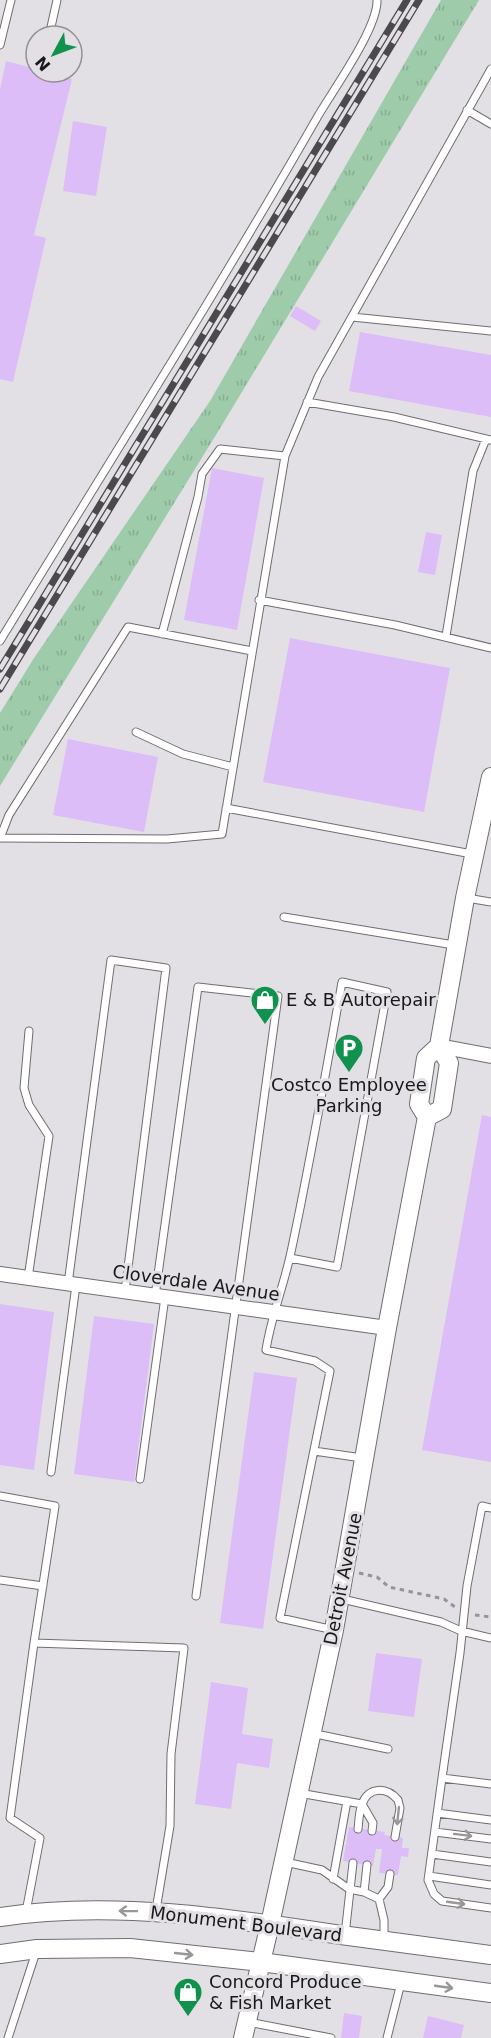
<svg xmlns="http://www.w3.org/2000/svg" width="491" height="2038" viewBox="0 0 491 2038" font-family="'DejaVu Sans',sans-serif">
	<defs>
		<pattern id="grass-tufts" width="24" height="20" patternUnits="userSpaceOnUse" patternTransform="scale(1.5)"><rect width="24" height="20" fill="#9eccaa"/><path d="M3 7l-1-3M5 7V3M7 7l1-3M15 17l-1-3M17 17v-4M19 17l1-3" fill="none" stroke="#87ae92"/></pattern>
	</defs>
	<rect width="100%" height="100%" fill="#e3e0e5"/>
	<path fill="url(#grass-tufts)" d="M441,0H479L219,430L0,786V713L34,658L210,401Z"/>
	<path fill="#dcbdf7" d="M6,61L36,69V72H47L72,79L34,235L46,238L13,382L0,379V89Z
		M73,121L107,127L96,196L63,191Z
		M296,306L321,321L315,331L290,316Z
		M360,332L491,355V417L349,391Z
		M212,468L264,478L237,630L184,620Z
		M426,532L442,535L435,575L418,572Z
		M290,638L450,668L424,812L263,782Z
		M68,739L158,757L144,832L53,815Z
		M482,1115L491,1117V1462L422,1450Z
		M0,1304L54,1312L34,1470L0,1465Z
		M94,1316L154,1324L134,1482L74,1474Z
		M254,1372L297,1378L263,1629L220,1623Z
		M376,1653L422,1659L414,1717L368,1711Z
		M211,1682L248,1688L242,1734L273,1739L269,1768L237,1763L231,1809L195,1804Z
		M349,1827L385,1832L384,1835L403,1838L402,1848H409L408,1857L401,1856L398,1875L379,1873L382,1849H376L373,1866L343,1861Z
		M344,2013L362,2016L359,2038H341Z
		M428,2016L464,2025L461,2038H423Z"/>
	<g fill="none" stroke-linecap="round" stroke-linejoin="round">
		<g stroke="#6f6d71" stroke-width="9">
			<path id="lane" d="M49,36L57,0
				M0,45L11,0
				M467,110L491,124
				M352,317L491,331
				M307,402L394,417L491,440
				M259,600L395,625L491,648
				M162,634L198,497L202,474L220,449L285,456
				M446,636L473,471L486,439
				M0,641C106,467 216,294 318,116C333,90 378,28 377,0
				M252,651L128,627L9,815L0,838L167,839L222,834L285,456L318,377L491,69
				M136,732L183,754L233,767
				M226,808L472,854
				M467,898L491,902
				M284,917L454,945
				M290,1258L337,1267L387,992L342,982C326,1072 310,1163 291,1252C284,1285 271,1317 266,1350L315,1361L330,1371L280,1618L334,1630
				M28,1278L49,1136L29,1105L24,1088L29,1031
				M68,1284L111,960L166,968L125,1291
				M155,1296L198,987L278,996L196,1596
				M314,1451L362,1458
				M51,1472L76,1285
				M140,1479L165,1297
				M0,1496L55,1506L34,1643L10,1818L40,1838L26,1912
				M491,1508L482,1506L467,1586L460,1653L442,1778L491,1784
				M0,1580L43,1586
				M342,1599L441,1622L461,1631L491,1638
				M34,1643L184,1648L171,1754L170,1826L156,1910
				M311,1733L388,1749
				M442,1778L428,1880L434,1894L442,1901L491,1908
				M299,1793L362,1804
				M362,1804L373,1823L372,1831
				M437,1813L491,1820
				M358,1829C359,1821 359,1811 362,1804C369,1786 387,1787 398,1800L400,1808L395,1837
				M435,1832L491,1839
				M432,1854L491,1862
				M285,1862L322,1870L349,1889L364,1892L379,1899L384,1920V1940
				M429,1876L491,1885
				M333,1879L347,1801
				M364,1892L367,1865
				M379,1899L388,1887L390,1874
				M345,1935L353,1863
				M248,2022L331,2038
				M8,2038L36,1952
				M387,2038L401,1983"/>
		</g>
		<g stroke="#6f6d71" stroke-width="16">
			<path id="street" d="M439,1046L491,1056
				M0,1274L387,1328"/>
		</g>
		<g stroke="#6f6d71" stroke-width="20">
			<path id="secondary" d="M439,1046L465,898L491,777
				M0,1917C112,1900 231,1918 341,1935C391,1942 441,1948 491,1955
				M0,1954L37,1949L130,1948L261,1962L491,1993
				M243,2038L270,1924L334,1630L387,1328L427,1117L419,1104L426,1058L439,1046L449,1063L442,1109L427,1117"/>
		</g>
		<path stroke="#969498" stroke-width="3" stroke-dasharray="4.5 4.5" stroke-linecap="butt" d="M359,1573L377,1577L389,1587L444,1599L455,1607
			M475,1615L491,1617"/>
		<use href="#lane" stroke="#fff" stroke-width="7"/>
		<use href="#street" stroke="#fff" stroke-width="14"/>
		<use href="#secondary" stroke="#fff" stroke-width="18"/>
		<g stroke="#4b494c" stroke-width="7">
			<path id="rail" d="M0,669L407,0
				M0,689L419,0"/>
		</g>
		<use href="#rail" stroke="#e3e0e5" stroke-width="4.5" stroke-dasharray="14" stroke-linecap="butt"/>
	</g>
	<defs><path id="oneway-shaft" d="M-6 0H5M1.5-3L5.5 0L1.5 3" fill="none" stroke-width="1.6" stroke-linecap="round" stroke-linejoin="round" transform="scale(1.5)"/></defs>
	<g stroke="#979798">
		<use href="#oneway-shaft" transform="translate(398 1816) rotate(96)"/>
		<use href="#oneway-shaft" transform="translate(463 1835) rotate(7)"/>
		<use href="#oneway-shaft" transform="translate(456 1903) rotate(8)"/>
		<use href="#oneway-shaft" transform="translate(128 1911) rotate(-179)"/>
		<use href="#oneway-shaft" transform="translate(184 1954) rotate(6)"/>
		<use href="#oneway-shaft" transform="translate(444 1987) rotate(8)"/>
	</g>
	<defs>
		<g id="shop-pin" transform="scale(1.5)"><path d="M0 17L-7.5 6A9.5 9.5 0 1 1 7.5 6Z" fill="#11914e" stroke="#e3e0e5"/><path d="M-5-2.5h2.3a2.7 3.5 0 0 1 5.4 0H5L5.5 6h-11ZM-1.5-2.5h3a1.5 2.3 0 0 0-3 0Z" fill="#fff"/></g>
		<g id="parking-pin" transform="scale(1.5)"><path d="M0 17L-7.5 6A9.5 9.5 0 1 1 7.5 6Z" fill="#11914e" stroke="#e3e0e5"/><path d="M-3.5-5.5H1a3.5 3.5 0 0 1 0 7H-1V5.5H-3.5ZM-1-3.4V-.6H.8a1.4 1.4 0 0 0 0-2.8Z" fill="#fff"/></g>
	</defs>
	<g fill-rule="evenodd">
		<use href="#shop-pin" x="265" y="1000"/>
		<use href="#parking-pin" x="349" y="1048"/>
		<use href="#shop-pin" x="188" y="1992"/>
	</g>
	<g text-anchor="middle" stroke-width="6" stroke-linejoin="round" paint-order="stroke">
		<g font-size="18" fill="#181719" stroke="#e3e0e5" text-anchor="start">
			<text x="286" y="1006">E &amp; B Autorepair</text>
			<text x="349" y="1091" text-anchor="middle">Costco Employee<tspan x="349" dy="21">Parking</tspan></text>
			<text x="209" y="1988">Concord Produce<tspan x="209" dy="21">&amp; Fish Market</tspan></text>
		</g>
		<g font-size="18" fill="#181719" stroke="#e3e0e5">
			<text transform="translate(196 1283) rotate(8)" y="6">Cloverdale Avenue</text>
			<text transform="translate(343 1579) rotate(-79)" y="6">Detroit Avenue</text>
			<text transform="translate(246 1924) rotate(7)" y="6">Monument Boulevard</text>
		</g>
	</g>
	<g transform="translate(54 54) rotate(229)"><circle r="28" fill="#e3e0e5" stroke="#929093" stroke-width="1.5"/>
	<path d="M0-4.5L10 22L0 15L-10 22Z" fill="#11914e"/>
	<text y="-9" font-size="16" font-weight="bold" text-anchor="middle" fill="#181719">N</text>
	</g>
</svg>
